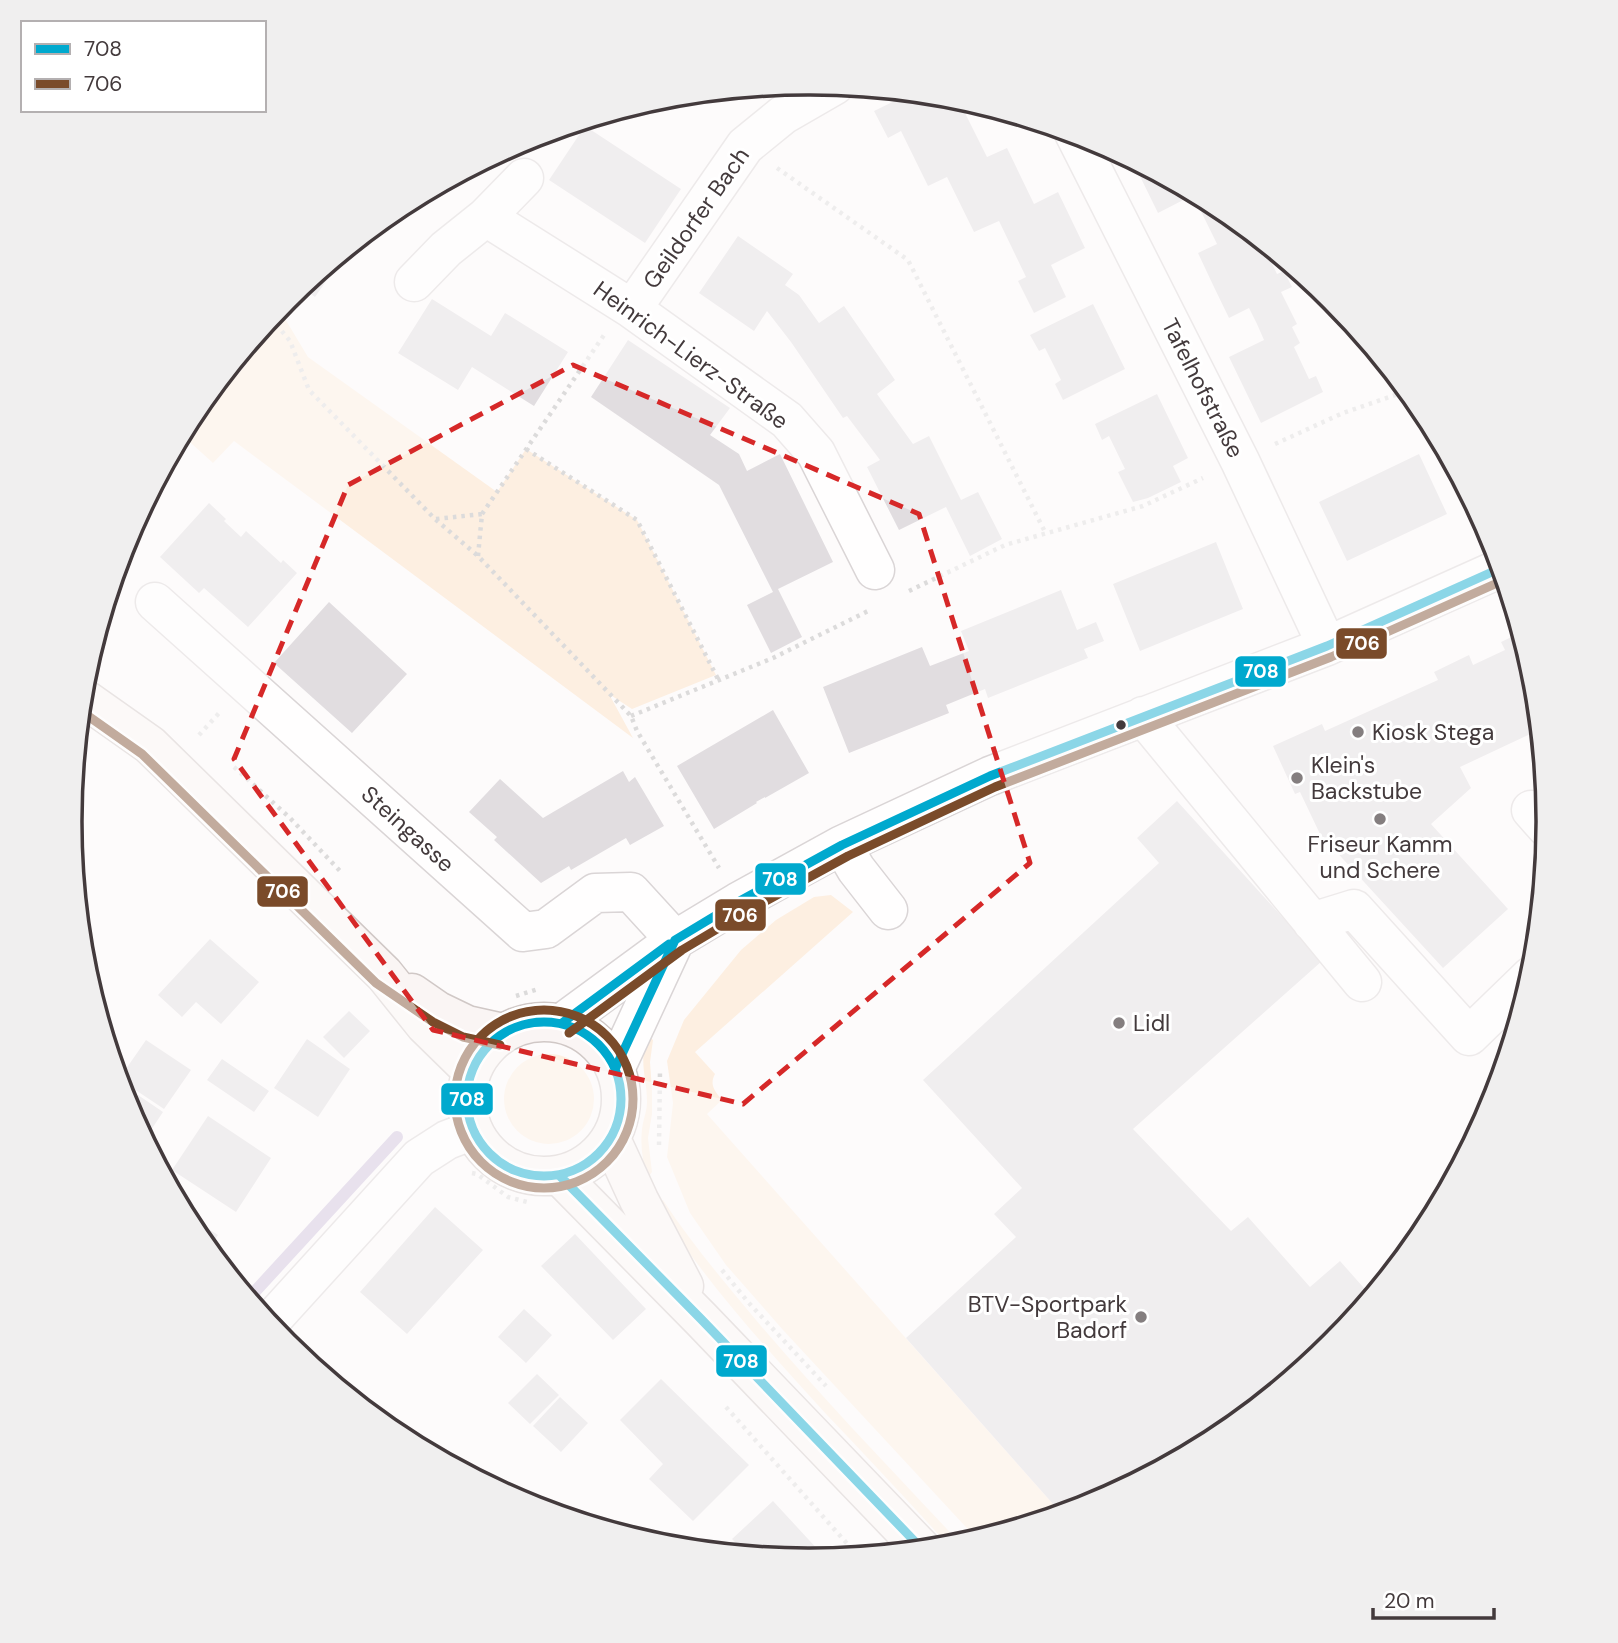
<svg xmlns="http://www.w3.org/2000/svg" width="1618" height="1643" viewBox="0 0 1618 1643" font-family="'DM Sans',sans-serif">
	<rect width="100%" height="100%" fill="#fdfbfb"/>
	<path fill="#fdefe1" d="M277,310L284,317L308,357L497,492L526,449L637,520L716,675L632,709L609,694L633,738L234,441L213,463L182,435L195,411Z
		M831,895L853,912L695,1052L715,1074C709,1085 715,1091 722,1100L707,1114L1061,1513L977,1539L783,1330L726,1265L690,1213L667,1157L673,1103L667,1061L684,1020L741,950L776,920L814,897Z
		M648,1036L653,1040L650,1062L652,1090V1114L648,1138L652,1172L647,1179C643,1162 640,1147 642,1129C643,1120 647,1111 647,1102C647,1076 638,1063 648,1036Z
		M504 1099a45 45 0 1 1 90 0a45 45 0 1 1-90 0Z
		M663,1200C689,1240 721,1278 751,1314C818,1394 890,1468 961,1544L950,1547C909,1502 868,1458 826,1414C766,1348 706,1283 658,1207Z"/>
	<path fill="#cec2dc" d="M244,351L247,363L235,378L218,382Z"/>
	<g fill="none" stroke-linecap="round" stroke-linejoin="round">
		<path stroke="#cec2dc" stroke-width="12" d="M249,1298L397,1137"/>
	</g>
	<path fill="#e1dde0" d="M911,93L941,95L947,109L960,103L987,157L1007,148L1034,204L1058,192L1085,248L1051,265L1066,297L1034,313L1018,281L1026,277L999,221L974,232L947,177L928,186L901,131L888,138L874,111Z
		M585,126L681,189L645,243L549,180Z
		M1132,160L1220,207L1261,241L1277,274L1284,271L1292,287L1281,292L1297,324L1292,327L1300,343L1294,347L1309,379L1316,376L1323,392L1261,423L1229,357L1264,340L1257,324L1249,308L1229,318L1213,285L1198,253L1217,244L1193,195L1158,213Z
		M393,212L368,247L358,240Z
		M738,236L793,274L785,285L799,295L819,323L844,306L895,380L877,394L913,444L929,436L961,500L978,492L1002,539L970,556L946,507L899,530L867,467L880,460L847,416L843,418L791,342L767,311L754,331L699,293Z
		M350,247L315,297L301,287L329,264Z
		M432,299L491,336L505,313L568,352L534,406L472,367L458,390L398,353Z
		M1093,304L1125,369L1063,400L1055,384L1061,380L1045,348L1039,351L1030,335Z
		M628,340L730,408L710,435L739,454L747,471L780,454L833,562L778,589L802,637L771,653L747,605L773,592L719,485L591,397Z
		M1157,394L1188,458L1173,466L1181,482L1148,498L1133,502L1118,472L1125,469L1109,436L1102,440L1095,424Z
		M1419,454L1447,514L1347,561L1319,502Z
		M209,503L226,519L224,521L241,537L246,531L281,563L283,560L297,573L248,627L204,588L199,593L160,557Z
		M1216,542L1243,609L1140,651L1113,584Z
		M1061,590L1077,630L1096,622L1104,641L1084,649L1088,658L988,698L985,689L946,705L949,713L849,753L823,687L922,647L930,666L969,651L961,631Z
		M329,602L407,674L352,733L274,663Z
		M1520,633L1534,678L1539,730L1460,767L1471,788L1431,824L1508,909L1443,968L1320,834L1300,792L1295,794L1273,746L1322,724L1325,731L1438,680L1434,672L1469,655L1473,665L1505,650L1501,642Z
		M773,710L809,773L765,798V797L756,802L757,803L714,829L677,766Z
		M623,771L629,782L635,777L664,826L630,845L626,838L571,870L569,866L541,883L494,840L497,837L469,812L500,779L543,818Z
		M1177,801L1322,961L1133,1129L1231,1231L1248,1217L1310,1287L1340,1261L1371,1296L1331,1344L1219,1436L1091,1504L1061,1513L906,1338L1016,1237L994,1214L1022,1188L923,1080L1159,863L1137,838Z
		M210,939L259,982L221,1024L196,1002L182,1017L158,995Z
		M349,1011L370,1031L344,1058L323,1037Z
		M307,1039L350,1069L318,1117L274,1088Z
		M146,1040L191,1070L164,1109L119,1079Z
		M222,1059L269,1091L254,1112L207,1080Z
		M138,1095L163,1112L145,1139L128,1108Z
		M208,1116L271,1158L236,1212L172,1170Z
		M435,1207L483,1250L407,1334L360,1292Z
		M185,1214L218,1235L209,1249L194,1232Z
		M575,1234L646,1309L613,1340L541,1266Z
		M524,1309L552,1335L526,1363L498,1337Z
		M537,1374L559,1395L530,1424L508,1403Z
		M661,1379L749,1465L693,1521L649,1479L663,1464L620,1420Z
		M560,1397L588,1423L561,1452L533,1426Z
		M773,1501L821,1553L813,1560L747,1554L732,1539Z"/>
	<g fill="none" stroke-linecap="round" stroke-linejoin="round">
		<g stroke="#dad5d6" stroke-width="41">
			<path id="minor" d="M1074,133L1240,461L1327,646
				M486,217L632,309L787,420L816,453L875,570
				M414,282L446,249L486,217L524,178
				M632,309L745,146L783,115L835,85
				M155,602L523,932L546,929L595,893L631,892L675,940
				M1143,716L1362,982
				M1531,810L1547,828
				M842,845L856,869L888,910
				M1312,922L1354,909L1469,1036L1531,976
				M562,1023L675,940L738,902L842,845L990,776L1327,646L1501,568
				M616,1067L674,942
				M269,1323L419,1158L447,1140L473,1130"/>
		</g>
		<g stroke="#d0c8c6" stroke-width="41">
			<path id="major" d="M82,697L150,745L384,974L425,1025L472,1071
				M412,993L438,1011L467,1025L503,1033
				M467 1099a77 77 0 1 1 154 0a77 77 0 1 1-154 0Z
				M611,1139L639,1200L684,1286
				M559,1175L701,1319L922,1549"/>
		</g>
		<path stroke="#dcdbdb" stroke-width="4.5" stroke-dasharray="3.5 5" stroke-linecap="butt" d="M777,168L908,260L1045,532
			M271,318L290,341L309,390L435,519L478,556L631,716L637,731L719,868
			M1275,444L1343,413L1407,391
			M526,449L637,520L719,681
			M482,514L604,335
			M436,519L482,514L478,556
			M909,591L1005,545L1143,506L1203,478
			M631,716L773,658L870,610
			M199,735L220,712
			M234,767L290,818L340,871
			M516,996L538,989
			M659,1145L660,1070
			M472,1173L477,1174L508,1197L531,1203
			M722,1270L748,1302L826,1386
			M726,1407L858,1556
			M959,1532L968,1542"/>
		<use href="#minor" stroke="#fffefe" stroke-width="38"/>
		<use href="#major" stroke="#faf5f4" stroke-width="38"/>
		<g stroke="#fff" stroke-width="14">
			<path id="bus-1" d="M467 1099a77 77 0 1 1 154 0a77 77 0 1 1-154 0Z
				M562,1023L669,944
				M616,1067L675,940L738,902L842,845L990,776L1327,646L1501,568
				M559,1175L701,1319L922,1549"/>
		</g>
		<g stroke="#fff" stroke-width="14">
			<path id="bus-2" d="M81,711L142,754L376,983L433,1022L463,1037L500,1045
				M455 1099a89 89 0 1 1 178 0a89 89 0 1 1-178 0Z
				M569,1033L682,950L744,913L848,856L995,787L1331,657L1504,580"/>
		</g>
		<use href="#bus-1" stroke="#00a9ce" stroke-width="9"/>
		<use href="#bus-2" stroke="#7a4b2a" stroke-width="9"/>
	</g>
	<path d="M0 0H1618V1643H0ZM573,365L919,514L1030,863L743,1104L433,1030L234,759L348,485Z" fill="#fdfbfb" fill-opacity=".55" fill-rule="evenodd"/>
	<path fill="none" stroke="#d62828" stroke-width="5" stroke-dasharray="14 9" stroke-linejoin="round" d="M573,365L919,514L1030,863L743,1104L433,1030L234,759L348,485Z"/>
	<circle fill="#433a3c" stroke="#fff" stroke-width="2.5" cx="1121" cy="725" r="6"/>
	<g fill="#847e7f" stroke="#fff" stroke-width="2.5">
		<circle cx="1358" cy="732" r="7"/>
		<circle cx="1297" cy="778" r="7"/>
		<circle cx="1380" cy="819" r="7"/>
		<circle cx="1119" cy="1023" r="7"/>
		<circle cx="1141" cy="1317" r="7"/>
	</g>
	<g text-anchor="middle" stroke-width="6" stroke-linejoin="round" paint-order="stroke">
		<g font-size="23" fill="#433a3c" stroke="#fff">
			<text transform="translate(696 218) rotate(-55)" y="8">Geildorfer Bach</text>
			<text transform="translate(691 355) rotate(36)" y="8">Heinrich-Lierz-Straße</text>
			<text transform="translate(1203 388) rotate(63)" y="8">Tafelhofstraße</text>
			<text transform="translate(408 829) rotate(42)" y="8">Steingasse</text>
		</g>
		<g font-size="23" fill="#433a3c" stroke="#fff" text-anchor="start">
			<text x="1372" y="740">Kiosk Stega</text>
			<text x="1311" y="773">Klein's<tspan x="1311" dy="26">Backstube</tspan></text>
			<text x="1380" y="852" text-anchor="middle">Friseur Kamm<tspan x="1380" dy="26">und Schere</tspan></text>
			<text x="1133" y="1031">Lidl</text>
			<text x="1127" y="1312" text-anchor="end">BTV-Sportpark<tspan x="1127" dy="26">Badorf</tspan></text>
		</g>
	</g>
	<path d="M0 0H1618V1643H0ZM808 95H810A726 726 0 0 1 1536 821V822A726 726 0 0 1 810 1548H808A726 726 0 0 1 82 822V821A726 726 0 0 1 808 95Z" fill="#f0efef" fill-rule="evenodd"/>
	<path fill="none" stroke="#433a3c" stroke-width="3.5" d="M808 95H810A726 726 0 0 1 1536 821V822A726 726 0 0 1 810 1548H808A726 726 0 0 1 82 822V821A726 726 0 0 1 808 95Z"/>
	<g stroke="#fff" stroke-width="2.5">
		<rect x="1335" y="627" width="53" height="33" rx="7" fill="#7a4b2a"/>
		<rect x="1234" y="655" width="53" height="33" rx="7" fill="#00a9ce"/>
		<rect x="754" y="862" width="53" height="34" rx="7" fill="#00a9ce"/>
		<rect x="256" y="875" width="53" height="33" rx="7" fill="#7a4b2a"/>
		<rect x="714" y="898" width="53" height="34" rx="7" fill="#7a4b2a"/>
		<rect x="440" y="1082" width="54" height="34" rx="7" fill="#00a9ce"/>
		<rect x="715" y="1344" width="53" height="34" rx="7" fill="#00a9ce"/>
	</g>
	<g font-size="19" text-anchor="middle" font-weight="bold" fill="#fff">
		<text x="1362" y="650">706</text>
		<text x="1261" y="678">708</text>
		<text x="780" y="886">708</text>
		<text x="283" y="898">706</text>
		<text x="740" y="922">706</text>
		<text x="467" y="1106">708</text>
		<text x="741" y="1368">708</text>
	</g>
	<rect x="21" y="21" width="245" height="91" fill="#ffffff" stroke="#b4b0b1" stroke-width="2"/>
	<rect x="35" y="44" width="35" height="10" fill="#00a9ce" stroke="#b4b0b1" stroke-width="2"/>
	<text x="84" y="56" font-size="21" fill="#433a3c">708</text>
	<rect x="35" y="79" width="35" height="10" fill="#7a4b2a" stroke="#b4b0b1" stroke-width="2"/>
	<text x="84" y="91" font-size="21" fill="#433a3c">706</text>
	<path d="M1373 1608v10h121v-10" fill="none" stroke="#433a3c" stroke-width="3.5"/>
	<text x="1384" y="1608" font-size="21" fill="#433a3c" stroke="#ffffff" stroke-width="5" paint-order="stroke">20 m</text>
</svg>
